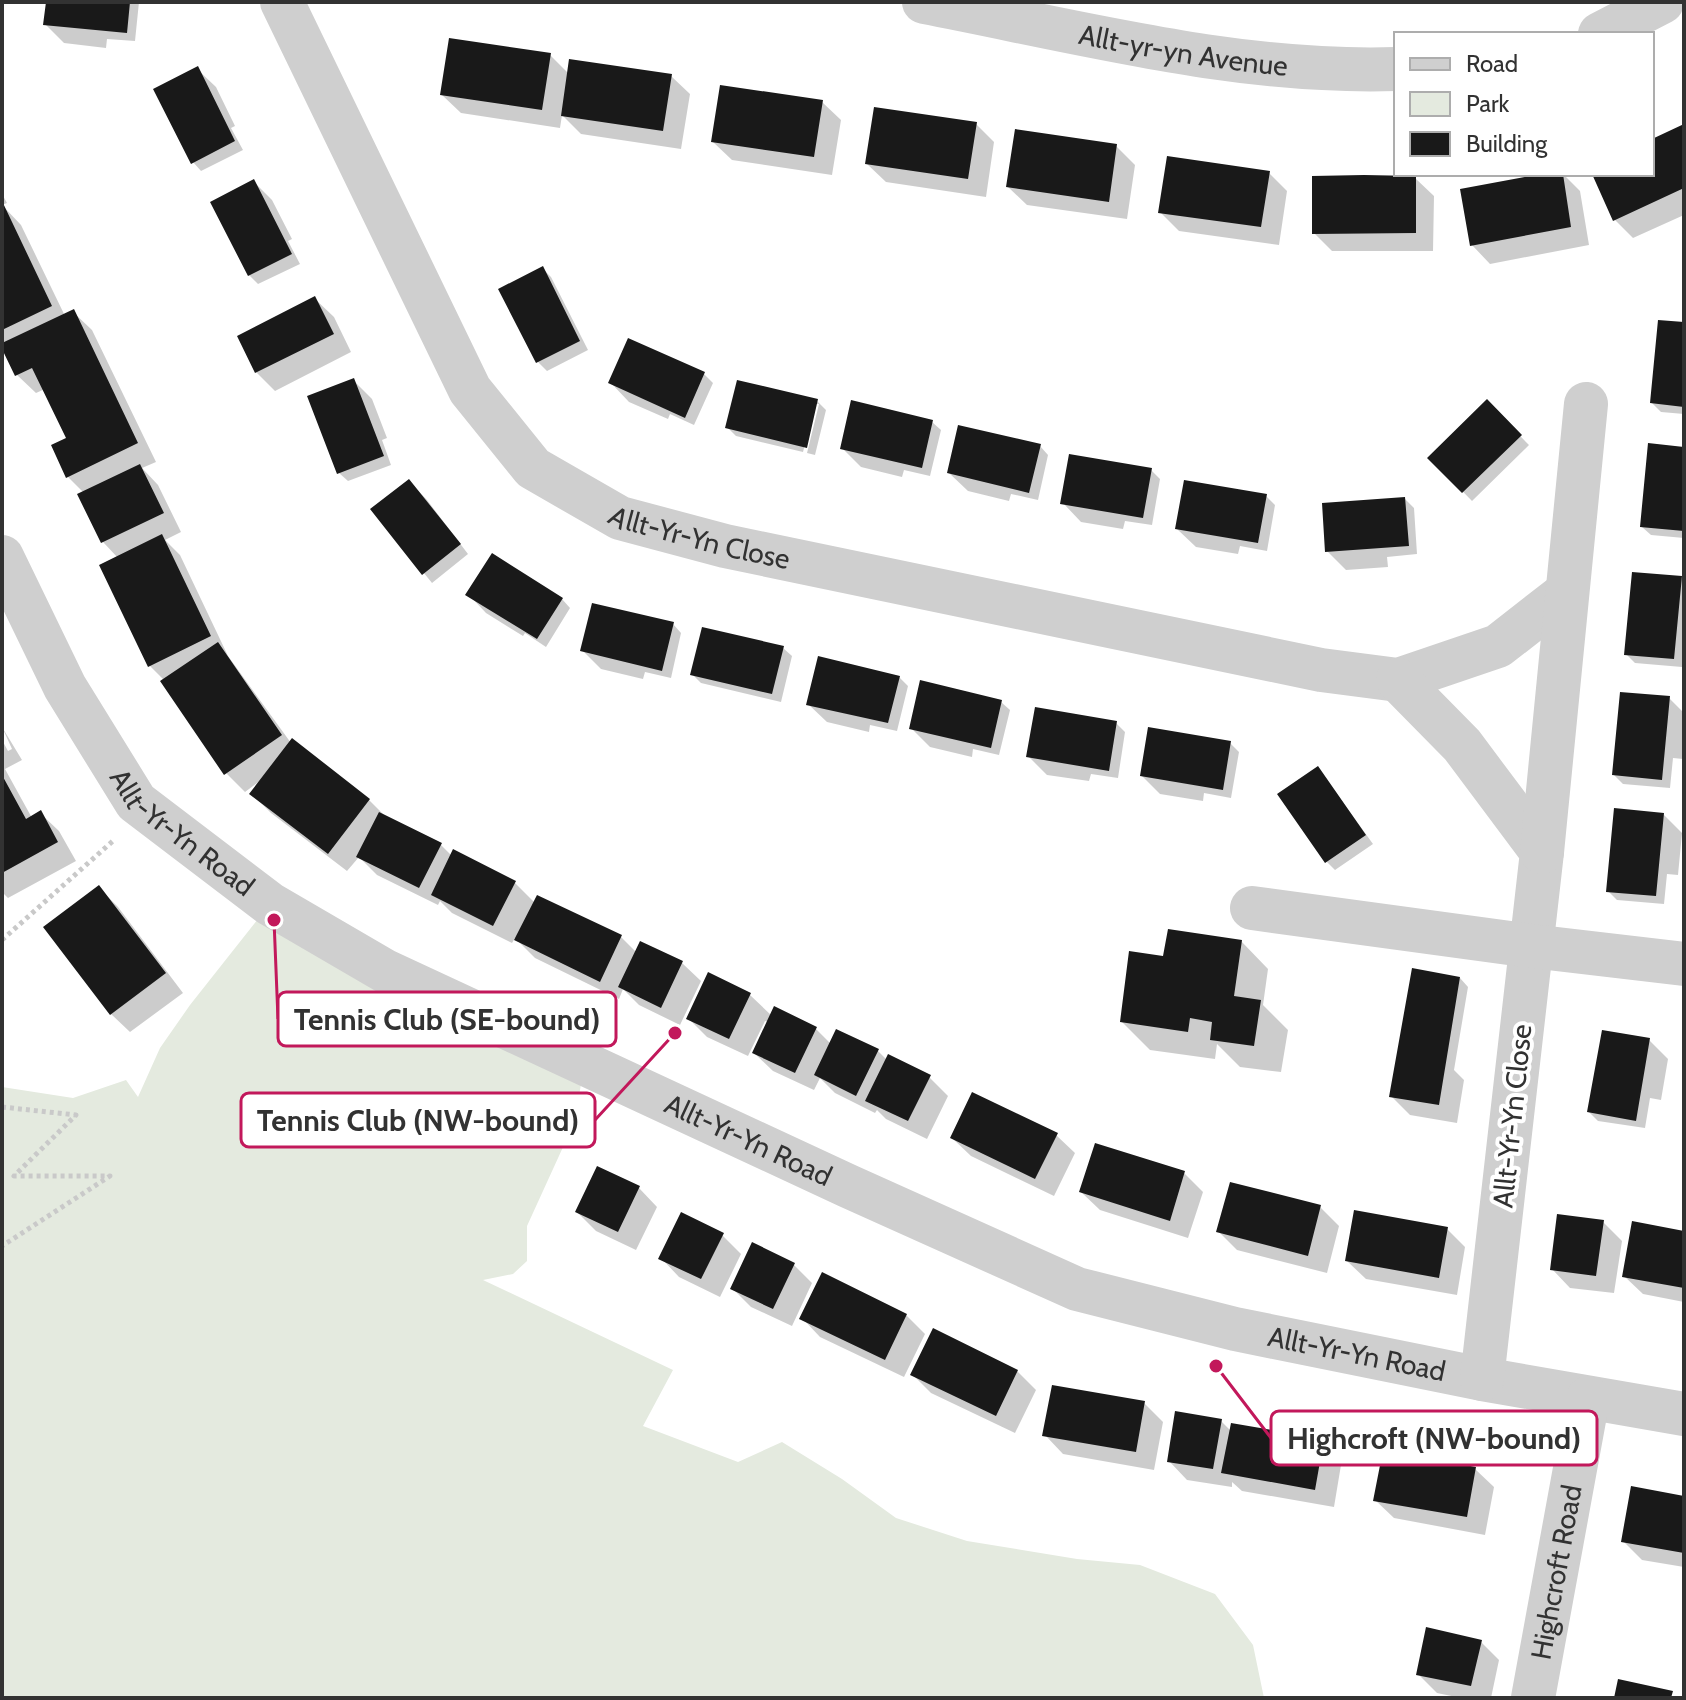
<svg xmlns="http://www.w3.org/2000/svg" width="1686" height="1700" viewBox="0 0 1686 1700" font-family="Cabin,sans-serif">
	<rect width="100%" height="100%" fill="#fff"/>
	<path fill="#e4eadf" d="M258,919L584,1068L574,1123L527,1226V1261L513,1274L483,1280L673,1370L643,1426L738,1462L782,1442L842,1479L896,1518L967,1541L1077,1559L1140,1565L1215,1594L1253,1645L1264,1698H2V1087L73,1098L126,1080L138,1097L160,1048L190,1005Z"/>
	<path fill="#0003" d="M48,2H139L135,41L107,39L106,48L64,43L45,24Z
		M550,55L569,74L671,76L690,94L681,149L581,134L562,115L560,128L461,113L442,95Z
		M197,69L216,87L235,126L231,128L243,150L201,171L193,162Z
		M822,102L841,120L832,175L732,160L713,142Z
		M976,124L994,142L986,197L886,182L867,164Z
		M1684,128V215L1633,238L1615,220L1594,174H1652V141Z
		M1116,146L1135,165L1127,219L1027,205L1008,187Z
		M1269,173L1287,191L1279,245L1179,231L1160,212Z
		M1553,174H1563L1580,191L1589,245L1490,264L1472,245Z
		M1415,178L1434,196L1433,251H1332L1314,233Z
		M254,182L272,200L292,239L288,241L300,264L258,284L249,275Z
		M2,194L7,203L2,205L21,225L65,316L73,312L92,330L156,462L142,468L158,485L181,532L165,540L180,555L228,656L291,743L292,741L369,800L387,818L441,845L452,856L515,883L535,903L621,937L637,953L682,963L701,981L680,1025L639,1005L623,989L619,999L535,958L515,938L512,943L452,913L440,901L438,905L377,875L359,857L347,871L271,813L252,794L261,780L245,792L226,773L164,680L150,666L118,558L103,542L84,493L68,477V439L45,389L36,393L17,375L2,346Z
		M542,268L551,277L588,350L547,371L538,362L501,290Z
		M315,299L334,317L351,352L275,391L256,372Z
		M1684,324V414L1661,412L1652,403Z
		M704,374L713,383L694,425L670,414L668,419L629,402L611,383Z
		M353,380L372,399L387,438L382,440L391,465L348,481L339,473Z
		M817,401L826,410L815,455L807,453L819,404H815L803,452L736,436L727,427Z
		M1487,402L1529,445L1472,501L1430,458Z
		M932,422L941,430L930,476L904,470L902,477L861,467L842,448Z
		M1040,446L1048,455L1038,500L1011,494L1009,501L968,491L949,473Z
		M1684,449V538L1651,535L1642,527Z
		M1151,470L1160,479L1152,525L1125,521L1123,529L1081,522L1063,503Z
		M409,481L427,500L468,554L432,583L372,509Z
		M1266,496L1275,505L1267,551L1240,546L1238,554L1196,547L1177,529Z
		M1405,499L1414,508L1417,554L1387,557L1388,567L1346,570L1327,551Z
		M1681,578L1684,581L1682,667L1635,663L1626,654Z
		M468,594L562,599L570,608L546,647L525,633L523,636L486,613Z
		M673,624L681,633L671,678L645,672L643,679L601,669L582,650Z
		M783,648L792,656L781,702L701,683L692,674Z
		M899,677L908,686L897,731L870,725L869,732L827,722L808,704Z
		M1669,698L1684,713L1683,759L1673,758L1670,788L1623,784L1614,775Z
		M1001,702L1010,710L999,755L973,749L972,757L930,747L911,728Z
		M1116,723L1125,732L1118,778L1091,774L1089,781L1047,775L1028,756Z
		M2,727L22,760L5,769L32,818L40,813L59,831L76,861L8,898L2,892V740L8,751L12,749Z
		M1230,743L1239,752L1231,798L1204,793L1203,801L1160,794L1142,776Z
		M1318,768L1373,844L1335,870L1326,861Z
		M1663,814L1682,833L1678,875L1667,874L1664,904L1617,900L1608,891Z
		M99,888L118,907L183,993L130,1032L111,1014Z
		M1241,941L1268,969L1263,1005L1288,1030L1281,1072L1240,1067L1217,1044L1215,1059L1150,1050L1122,1022L1165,958Z
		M709,975L750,995L772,1016L816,1029L831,1044L878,1051L887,1060L929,1077L948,1096L927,1139L886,1119L877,1110L875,1113L835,1093L820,1078L814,1090L773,1071L754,1053L769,1022L765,1021L748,1056L707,1037L689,1019Z
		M1460,978L1468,987L1454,1070L1464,1080L1457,1123L1410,1115L1391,1096Z
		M1649,1040L1668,1059L1661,1100L1650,1098L1645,1128L1598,1121L1589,1112Z
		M1056,1135L1075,1153L1054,1196L971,1156L952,1138Z
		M1096,1146L1184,1173L1203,1192L1188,1238L1100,1210L1081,1192Z
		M639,1188L657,1207L636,1250L596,1231L577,1212Z
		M1320,1207L1339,1226L1327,1273L1237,1250L1218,1231Z
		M1603,1222L1622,1241L1614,1293L1570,1288L1552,1269Z
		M1447,1229L1465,1247L1457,1295L1366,1279L1347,1261Z
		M1684,1232V1302L1643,1294L1624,1276Z
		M722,1235L741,1254L720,1297L679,1277L661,1258Z
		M794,1265L812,1283L792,1326L751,1307L732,1288Z
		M906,1315L925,1334L904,1377L820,1337L802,1318Z
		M1017,1371L1036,1390L1015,1433L931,1393L912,1374Z
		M1144,1403L1163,1422L1154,1470L1063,1454L1045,1435Z
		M1221,1421L1231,1431L1323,1441L1342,1459L1334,1507L1242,1491L1232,1482V1487L1187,1480L1169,1461Z
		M1475,1469L1494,1487L1485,1535L1394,1518L1375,1500Z
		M1684,1498V1567L1642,1560L1623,1541Z
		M1480,1641L1499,1660L1491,1698H1461L1437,1693L1418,1674Z"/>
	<path fill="#191919" d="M46,2H130L127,33L43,25Z
		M449,38L551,53L542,110L440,95Z
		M569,59L672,74L663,131L561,116Z
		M198,66L235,141L191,164L153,89Z
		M720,85L823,100L814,157L711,142Z
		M874,107L977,122L968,179L865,164Z
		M1684,124V188L1613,221L1592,174H1652V139Z
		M1015,129L1117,144L1109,202L1006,187Z
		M1167,156L1270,171L1261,227L1158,213Z
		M1541,174H1563L1571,227L1470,246L1460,189Z
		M1364,175L1416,176V233L1312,234V176Z
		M254,179L292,254L248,276L210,202Z
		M2,201L52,306L2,330Z
		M543,266L580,341L536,363L498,289Z
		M315,296L334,334L255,373L237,336Z
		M74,309L138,443L66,478L51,445L66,438L32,368L15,376L2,349V343Z
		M1658,320L1684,322V407L1650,403Z
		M628,338L705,372L685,418L608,383Z
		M354,378L384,456L337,474L307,396Z
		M737,380L818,399L807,448L725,428Z
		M1487,399L1522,435L1462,493L1427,458Z
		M851,400L933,420L922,468L840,449Z
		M958,425L1041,444L1029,493L947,473Z
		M1648,443L1684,447V531L1640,527Z
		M1069,454L1152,468L1143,518L1060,504Z
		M140,464L164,513L101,543L77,494Z
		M409,479L461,544L422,575L370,509Z
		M1184,480L1267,494L1258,543L1175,529Z
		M1405,497L1409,546L1325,552L1322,503Z
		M162,534L211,636L148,667L99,565Z
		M492,553L563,598L537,639L465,595Z
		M1632,572L1682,576L1674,659L1624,655Z
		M592,603L674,622L662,671L580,651Z
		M702,627L784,646L772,694L690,675Z
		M218,642L282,735L224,775L160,681Z
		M818,656L900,676L888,723L806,705Z
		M920,680L1002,700L991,748L909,729Z
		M1620,692L1670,696L1662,780L1612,775Z
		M1035,707L1117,721L1109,771L1026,757Z
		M1148,727L1231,741L1223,790L1140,776Z
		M292,738L370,799L328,854L249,794Z
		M1318,766L1366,835L1325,863L1277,794Z
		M2,775L26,819L41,810L58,842L2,873Z
		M1614,808L1664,813L1656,896L1606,892Z
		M379,812L442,843L419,888L356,857Z
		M453,849L516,881L493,926L431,895Z
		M99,885L166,973L110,1015L43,927Z
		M537,895L622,935L600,982L514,940Z
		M1168,929L1242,940L1234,996L1261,1000L1254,1046L1210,1040L1212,1022L1190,1018L1188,1032L1120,1022L1129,951L1163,956Z
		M640,941L683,961L661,1008L618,987Z
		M1412,968L1460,977L1439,1105L1389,1097Z
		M708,972L751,993L729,1039L686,1019Z
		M774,1006L817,1027L795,1073L752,1053Z
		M836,1029L879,1049L856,1096L814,1075Z
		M1602,1030L1650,1038L1636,1121L1587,1112Z
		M888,1054L931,1075L908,1121L865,1101Z
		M972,1092L1058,1133L1035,1179L950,1138Z
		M1095,1143L1185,1171L1170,1221L1079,1192Z
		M597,1166L640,1186L618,1232L575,1212Z
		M1230,1182L1321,1205L1308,1256L1216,1232Z
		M1354,1210L1448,1227L1439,1278L1345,1261Z
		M681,1212L724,1233L701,1279L658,1259Z
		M1557,1214L1604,1220L1596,1276L1550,1270Z
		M1632,1221L1684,1231V1288L1622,1277Z
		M752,1242L795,1263L773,1309L730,1289Z
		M822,1272L907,1314L885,1360L799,1319Z
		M933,1328L1018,1370L996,1416L910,1375Z
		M1052,1385L1145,1401L1136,1452L1042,1436Z
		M1175,1411L1222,1419L1213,1469L1167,1462Z
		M1231,1423L1324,1439L1315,1490L1221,1473Z
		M1383,1450L1476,1467L1467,1517L1373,1501Z
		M1631,1486L1684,1496V1553L1621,1542Z
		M1426,1627L1482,1640L1471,1686L1416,1675Z
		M1618,1679L1673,1691L1671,1698H1614Z"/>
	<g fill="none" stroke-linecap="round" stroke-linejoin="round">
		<path stroke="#c9c9c9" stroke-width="5" stroke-dasharray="4 4" stroke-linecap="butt" d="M2,940L114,840
			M2,1107L76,1115L14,1176H110L2,1246"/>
		<g stroke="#cfcfcf" stroke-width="44">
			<path id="s1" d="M282,2L470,390L533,468L620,518L725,546L1321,670L1398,680L1498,646L1566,593"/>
			<path id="s2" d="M924,2C1080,32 1237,74 1396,69"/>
			<path d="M1600,34L1662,2"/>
			<path id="s3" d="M2,557L65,687L136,802L270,904L385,971L848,1186L1077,1289L1235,1329L1482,1379L1684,1414"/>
			<path d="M1398,680L1462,745L1542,852L1482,1379"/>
			<path d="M1542,852L1586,404"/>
			<path d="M1252,908L1531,946L1684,964"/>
			<path id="s4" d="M1533,1698L1588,1398"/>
		</g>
	</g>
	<g text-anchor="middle" stroke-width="8" stroke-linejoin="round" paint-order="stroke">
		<g font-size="28" fill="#323232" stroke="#fff">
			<text dy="10" stroke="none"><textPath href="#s2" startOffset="264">Allt-yr-yn Avenue</textPath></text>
			<text dy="10" stroke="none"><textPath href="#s1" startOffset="714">Allt-Yr-Yn Close</textPath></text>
			<text dy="10" stroke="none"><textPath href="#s3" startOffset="334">Allt-Yr-Yn Road</textPath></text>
			<text transform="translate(1512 1116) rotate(-84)" y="10">Allt-Yr-Yn Close</text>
			<text dy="10" stroke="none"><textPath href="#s3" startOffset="982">Allt-Yr-Yn Road</textPath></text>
			<text dy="10" stroke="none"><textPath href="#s3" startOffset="1630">Allt-Yr-Yn Road</textPath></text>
			<text dy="10" stroke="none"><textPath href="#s4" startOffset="128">Highcroft Road</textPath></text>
		</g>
	</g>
	<path fill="none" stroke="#c2185b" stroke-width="3" d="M274 920L278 1019M675 1033L595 1120M1216 1366L1271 1438"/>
	<g fill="#c2185b" stroke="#fff" stroke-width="3">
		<circle cx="274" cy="920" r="8"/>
		<circle cx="675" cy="1033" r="8"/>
		<circle cx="1216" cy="1366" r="8"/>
	</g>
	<g fill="#fff" stroke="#c2185b" stroke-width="3">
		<rect x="278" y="992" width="338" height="54" rx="8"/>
		<rect x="241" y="1093" width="354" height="54" rx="8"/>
		<rect x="1271" y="1411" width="326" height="54" rx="8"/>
	</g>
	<g font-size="30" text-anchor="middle" font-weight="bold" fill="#323232">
		<text x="447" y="1030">Tennis Club (SE-bound)</text>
		<text x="418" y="1131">Tennis Club (NW-bound)</text>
		<text x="1434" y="1449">Highcroft (NW-bound)</text>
	</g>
	<rect width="1686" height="1700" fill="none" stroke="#323232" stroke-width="8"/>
	<rect x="1394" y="32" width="260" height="144" fill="#ffffff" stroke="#adadad" stroke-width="2"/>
	<rect x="1410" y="58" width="40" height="12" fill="#cfcfcf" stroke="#adadad" stroke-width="2"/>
	<text x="1466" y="72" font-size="24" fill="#323232">Road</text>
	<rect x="1410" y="92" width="40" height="24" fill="#e4eadf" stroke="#adadad" stroke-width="2"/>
	<text x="1466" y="112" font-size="24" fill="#323232">Park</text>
	<rect x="1410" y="132" width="40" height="24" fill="#191919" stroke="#adadad" stroke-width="2"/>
	<text x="1466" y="152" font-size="24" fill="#323232">Building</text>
</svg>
